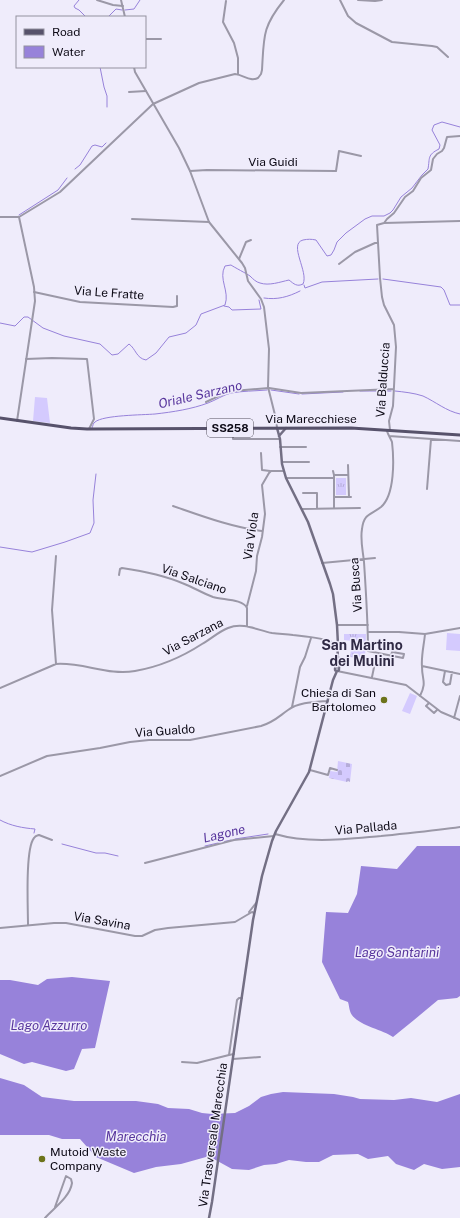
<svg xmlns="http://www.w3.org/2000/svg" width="460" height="1218" viewBox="0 0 460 1218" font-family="'Public Sans',sans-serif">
	<defs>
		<pattern id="grass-tufts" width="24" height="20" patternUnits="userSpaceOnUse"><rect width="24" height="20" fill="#d4cafe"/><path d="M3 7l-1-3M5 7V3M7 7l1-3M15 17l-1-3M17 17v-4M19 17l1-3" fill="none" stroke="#b5acd9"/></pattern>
		<pattern id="cemetery-stones" width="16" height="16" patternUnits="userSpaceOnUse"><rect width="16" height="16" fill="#d4cafe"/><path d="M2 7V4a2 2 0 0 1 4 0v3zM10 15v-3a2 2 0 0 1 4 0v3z" fill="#b5acd9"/></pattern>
	</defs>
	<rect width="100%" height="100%" fill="#efecfb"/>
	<path fill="url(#grass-tufts)" d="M336,478H346V495H336Z
		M344,634H366L365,660L350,657L351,650H352V641L344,640Z"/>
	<path fill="url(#cemetery-stones)" d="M338,761L352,764L350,782L348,781L347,782L329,778L330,771L337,772Z"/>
	<path fill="#d4cafe" d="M35,397L47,398L50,423L33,421Z
		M447,633L460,634V651L446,650Z
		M410,693L417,696L410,714L402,711Z"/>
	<path fill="#9782da" d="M417,846H460V996L457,998L438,1000L414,1020L393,1037C382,1029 354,1025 350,1011C349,1008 349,1005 348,1002L340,999L322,962L326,912L348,913L357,894L361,866L397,869Z
		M72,977L110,981L95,1048L82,1049L74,1069L66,1071L32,1062L24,1064L0,1054V980H10L38,985L47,979Z
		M0,1078L24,1085L42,1097L74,1101H136L158,1104L168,1108L189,1109L202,1113L212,1114L235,1113L249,1106L261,1097L271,1094L283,1092L334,1094L353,1097L360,1099L394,1100L411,1098L437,1102L460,1094V1167L442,1169L424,1164L414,1170L396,1164L388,1156L368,1159L358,1154L333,1155L319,1162H306L289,1160L276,1164L264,1165L249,1170L232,1169L212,1158L206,1157L181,1164L156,1167L134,1173L96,1157L80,1139H62L49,1135H0Z"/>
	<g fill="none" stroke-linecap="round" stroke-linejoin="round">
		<path stroke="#9782da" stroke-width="1" d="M79,0L74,6L75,8L79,10L86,17
			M125,10L134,9L140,0
			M108,17L116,9L122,10
			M100,67L104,87L107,96V107
			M75,169L80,165L92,146L95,145L102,147L106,143
			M19,215L58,190L67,178
			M383,279L441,287L444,290L450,305H460
			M304,285L305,288L322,282L378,279
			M264,298C277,300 288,297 300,291
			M224,306L229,307L232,310L261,309L259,300
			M0,323L15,326L24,317H28L43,328L64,336L100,344L112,355L118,354L129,344C136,349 136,358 146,360L156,353L169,337L186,333L196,325L201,314L225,305C230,291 218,279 225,266C227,266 229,265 231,265C232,266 249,275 250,276C253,279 256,282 260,283C269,286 280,282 289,280C294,284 297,287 303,284C309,272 288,244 303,240C308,239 311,239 316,240L327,256L331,255L334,250L337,242L346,233L365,219L372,216H384L390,213L393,210L401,197L412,188L422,175L428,169C430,158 427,155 439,149L440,145L432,130L434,125L442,122L460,127
			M271,390L299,394
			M360,391H391
			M395,391C404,392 414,393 423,396C436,402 446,411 460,414
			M302,394L343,392
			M92,428C93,426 93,423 95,422C103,415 143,415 155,414C173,412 192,409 208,403C216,400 223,395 231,393C242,391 255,391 267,390
			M0,547L32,552L65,542L90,533L94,523L93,500L96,474
			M0,820C11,826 23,828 35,829L34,833
			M235,839L268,834
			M62,844L96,853H105L118,856
			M205,846L231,840"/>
		<path stroke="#9b98a7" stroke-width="2" d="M97,0L113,5L123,6
			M340,0L348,16L356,23L392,42L432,46L437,47L448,57
			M358,0L375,1L382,0
			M226,1L223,22L234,43L238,58V74
			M145,39H161
			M129,92L146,91
			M153,104L199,83L235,74C244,75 250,82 258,78L261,74L262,70C264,37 262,27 284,0
			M190,171L207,170L336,171L339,151L361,156
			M132,219L209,222
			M384,223L387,219L394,213L405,197L413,191L421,178L431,170L433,159L437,154L442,151L444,148L447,137L460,136
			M239,259L246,242L251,240
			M339,264L355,252L375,243H378
			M34,292L80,302L173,307L177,306V296
			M26,359L52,358L87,359L94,419L89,429
			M206,402L225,393L233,391L269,388L301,393L393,389
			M233,428V439H280
			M390,430L389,421L393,406L396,347L394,325L384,305L382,297L380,278L377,225L384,223L460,221
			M387,431C388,435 391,439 392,442C394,459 395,495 381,507C371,515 364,513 362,529C360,540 363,551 364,562C366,592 368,622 368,651L403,658L404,654L392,652L391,656
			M389,436L460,441
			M280,447H306
			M261,453L262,470L270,471
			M282,462H309
			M348,465L349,497
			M333,471L334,475V508
			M334,475H348
			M286,478H334
			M427,489L431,439
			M303,493H317V508
			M334,497H351
			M173,506C202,516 231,527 262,531
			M302,509L360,508
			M322,563L375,558
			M119,575L120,569L122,568C142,571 163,575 182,583C193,587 202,593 213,597C223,600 243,599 247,608V626
			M247,606L256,571L257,556L262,537L265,514L262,485L269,473L271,471H283
			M337,625H368
			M368,632H399L425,634L460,628
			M56,664L52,610L56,556
			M422,666L460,674
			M337,671L406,685L441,712L460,720
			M445,671L443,682L446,685L450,684L452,672
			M372,677L377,653
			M0,688L56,664C83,662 108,676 135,671C158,667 182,657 202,644C211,639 218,632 228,628C243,622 257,630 272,633C279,634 286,634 293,635C303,636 321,638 329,641C332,642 335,643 338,645
			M420,696C427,682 422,680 422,667C421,656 424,645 425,634
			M429,703L426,706L434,713L437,710
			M292,707L300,667L305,657L311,638
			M454,718L460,696
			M310,770L328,775L330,768L337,770
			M0,776L47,756L100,748L130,742L149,740H190L261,726C274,722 278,717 288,710C299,702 315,702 328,701
			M275,834C309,844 346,839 381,836C407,833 434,831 460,827
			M145,863L234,840L274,836
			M249,912L256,903
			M28,925C28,908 25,849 34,838C36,835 37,836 39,835L52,840
			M0,928L54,923H66L135,936H142L155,930L168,928L235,922L252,912L254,913
			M234,1054L229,1055L237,1000L239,998H242
			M233,1059L260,1057
			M182,1062L197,1063L229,1055
			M45,1218C54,1208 70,1197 72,1183L71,1179L66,1176L55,1207"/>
		<path stroke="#9b98a7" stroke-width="2" d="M121,0L125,17
			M134,67L135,72L179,148L190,171L209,222L242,263L245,268L248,281L261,299L264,307L269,349L268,387L276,419L277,428
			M0,217H19L60,192L153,104
			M17,421L35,301L34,287L19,217"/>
		<path stroke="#736f84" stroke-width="2.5" d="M277,428L280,439L282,464L286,478L308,522L330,584L333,594L337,625L338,645L337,666
			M279,436L286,428
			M338,657L340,662L339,668
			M335 669a2 2 0 1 1 4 0a2 2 0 1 1-4 0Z
			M209,1218L212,1202L253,920L262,876L272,841L276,831L309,772L333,680L337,671"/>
		<path stroke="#57526b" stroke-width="3" d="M0,418L71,428L87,429L351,428L460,435"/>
	</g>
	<g fill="#6c731a" stroke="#efecfb" stroke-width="1.5">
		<circle cx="384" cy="700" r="4"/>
		<circle cx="42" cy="1159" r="4"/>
	</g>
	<g text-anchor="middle" stroke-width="3" stroke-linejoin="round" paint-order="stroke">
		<rect fill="#efecfb" stroke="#504d5a" stroke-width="1" x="207" y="419" width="46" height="18" rx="3"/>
		<g font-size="11" font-weight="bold" fill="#0c0915">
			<text x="230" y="432">SS258</text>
		</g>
		<g font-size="12" fill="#0c0915" stroke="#efecfb">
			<text x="273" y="166">Via Guidi</text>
			<text transform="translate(109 293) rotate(4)" y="4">Via Le Fratte</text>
			<text transform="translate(383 380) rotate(-86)" y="4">Via Balduccia</text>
			<text x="311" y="423">Via Marecchiese</text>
			<text transform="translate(251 536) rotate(-82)" y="4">Via Viola</text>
			<text transform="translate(194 579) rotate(19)" y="4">Via Salciano</text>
			<text transform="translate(356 585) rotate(-94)" y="4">Via Busca</text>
			<text transform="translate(193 637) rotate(-28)" y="4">Via Sarzana</text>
			<text transform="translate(165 731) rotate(-4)" y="4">Via Gualdo</text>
			<text transform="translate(366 828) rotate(-5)" y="4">Via Pallada</text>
			<text transform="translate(102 921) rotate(10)" y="4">Via Savina</text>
			<text transform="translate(213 1135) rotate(-82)" y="4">Via Trasversale Marecchia</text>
		</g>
		<g font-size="12" fill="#0c0915" stroke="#efecfb" text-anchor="end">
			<text x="376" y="697">Chiesa di San<tspan x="376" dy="14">Bartolomeo</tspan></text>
			<text x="50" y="1156" text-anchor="start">Mutoid Waste<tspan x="50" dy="14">Company</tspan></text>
		</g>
		<g font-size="13" font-style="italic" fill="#58369d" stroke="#efecfb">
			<text transform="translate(200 394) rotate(-13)" y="5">Oriale Sarzano</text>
			<text transform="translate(224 833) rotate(-13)" y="5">Lagone</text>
			<text x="397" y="957">Lago Santarini</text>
			<text x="49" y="1030">Lago Azzurro</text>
			<text x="136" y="1141">Marecchia</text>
		</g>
		<g font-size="14" font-weight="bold" fill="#302a45" stroke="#efecfb">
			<text x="362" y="650">San Martino<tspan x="362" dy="16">dei Mulini</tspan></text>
		</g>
	</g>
	<rect x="16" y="16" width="130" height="52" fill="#efecfb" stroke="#94919f"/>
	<rect x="24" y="29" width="20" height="6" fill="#57526b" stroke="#94919f"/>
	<text x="52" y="36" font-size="12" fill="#0c0915">Road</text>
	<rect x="24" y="46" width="20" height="12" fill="#9782da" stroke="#94919f"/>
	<text x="52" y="56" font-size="12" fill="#0c0915">Water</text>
</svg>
